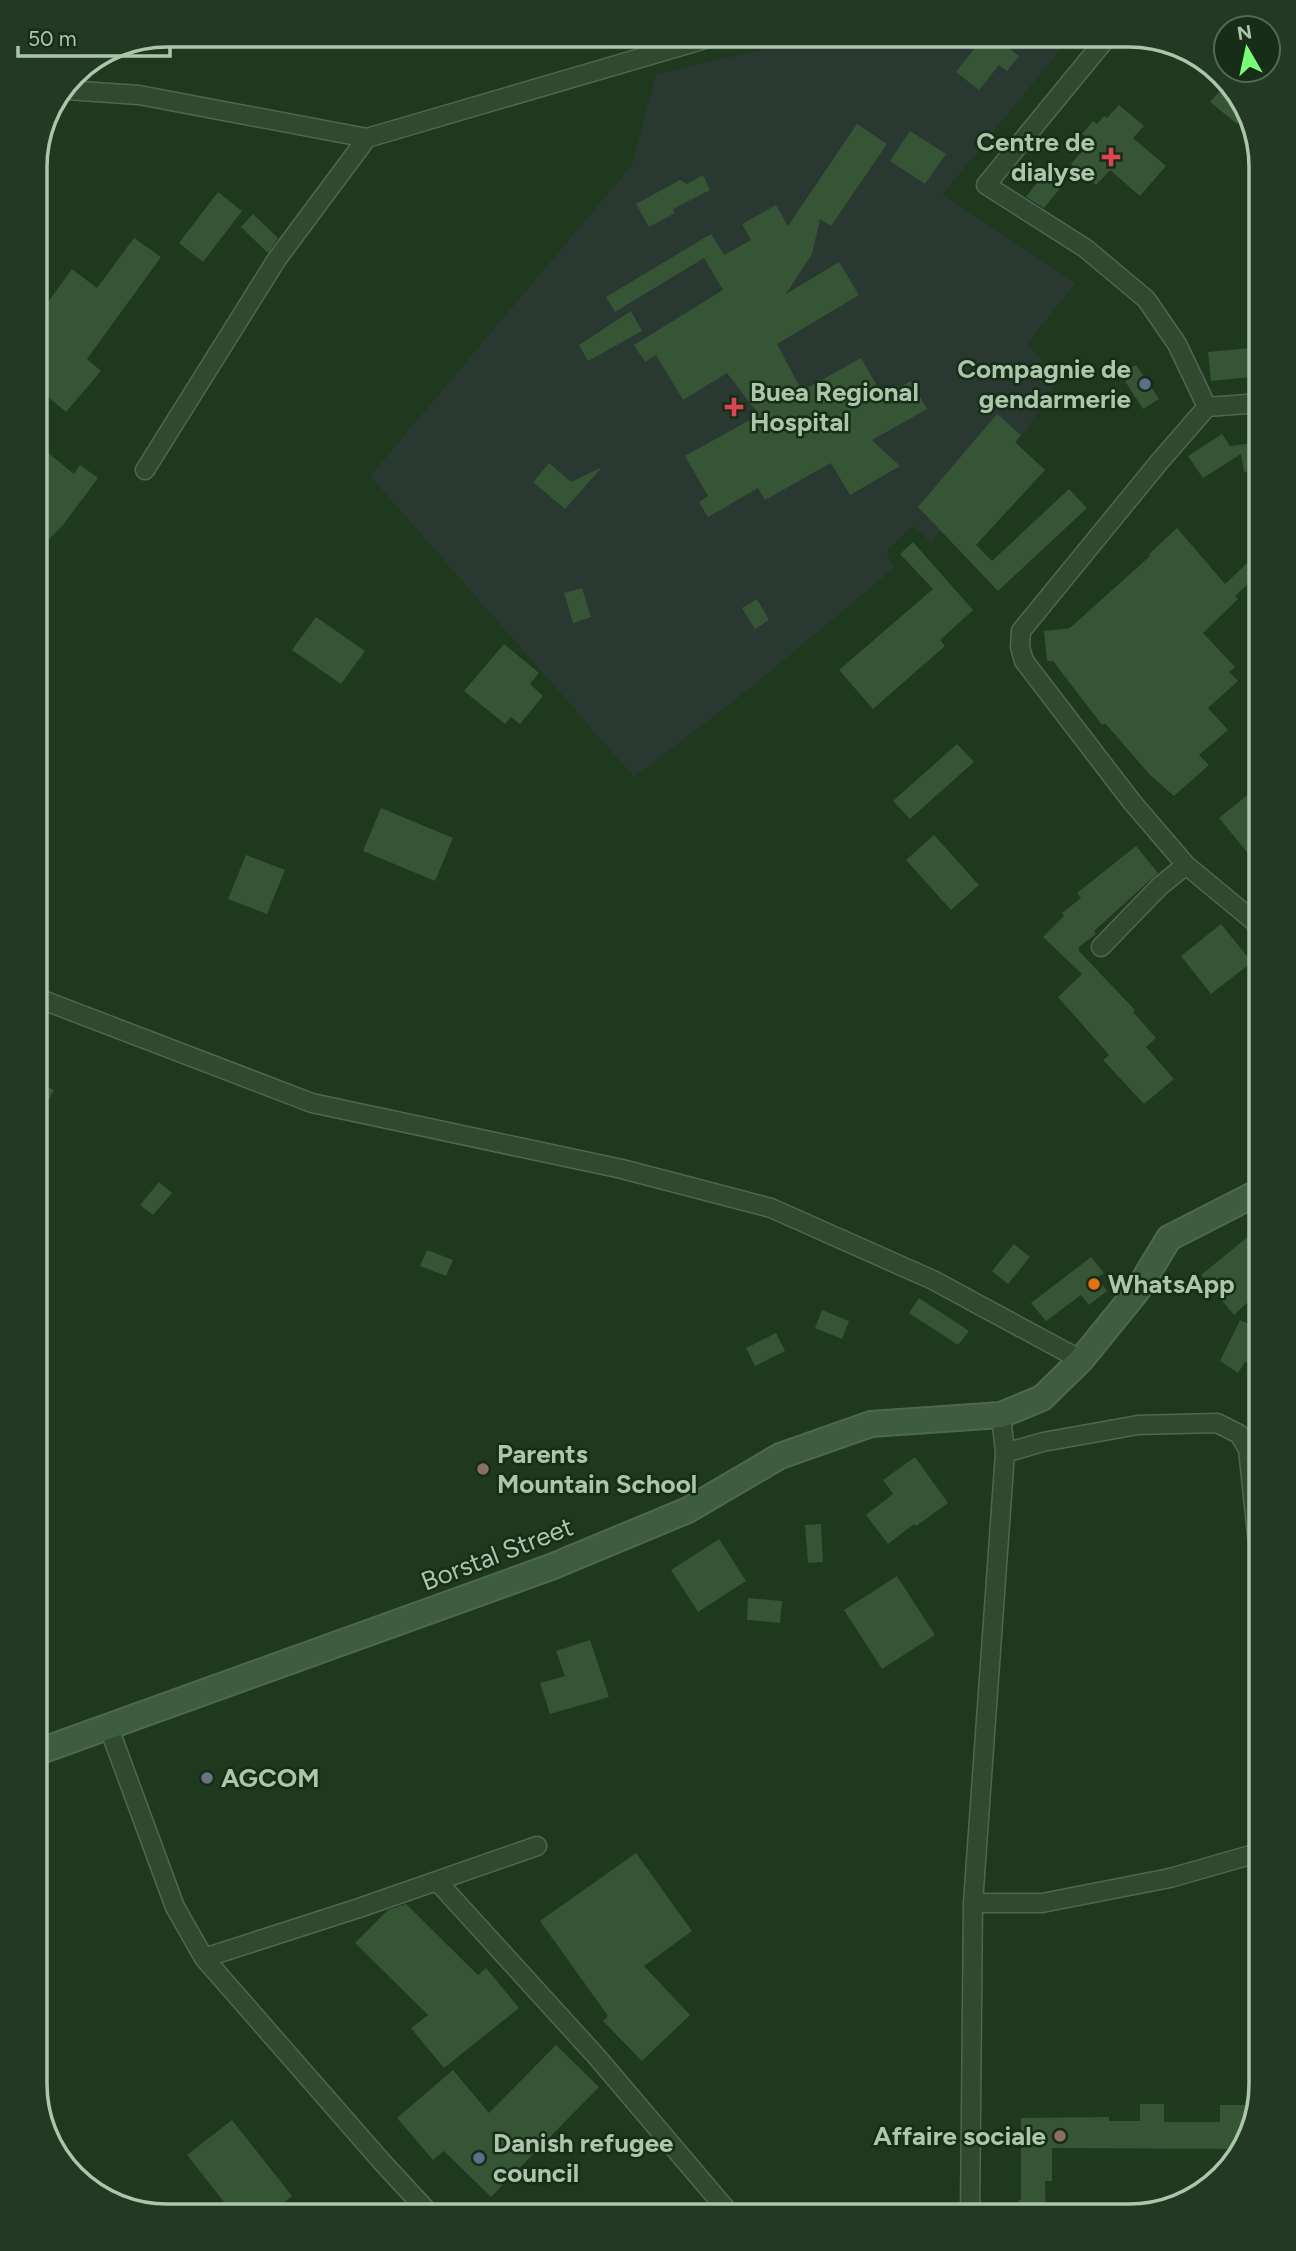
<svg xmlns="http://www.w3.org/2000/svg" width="1296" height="2251" viewBox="0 0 1296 2251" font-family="Figtree,sans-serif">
	<rect width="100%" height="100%" fill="#1e391d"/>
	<path fill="#293932" d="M809,35H1072L942,195L1076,283L1027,344L1058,379L1023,435L931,542L912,526L886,552L894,568L748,690L634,777L370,476L632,165L656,74L795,42Z"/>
	<path fill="#355534" d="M985,35H993L1019,56L1007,71L999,65L979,90L956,72Z
		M1226,84L1248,109L1237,124L1210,102Z
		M1119,105L1144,126L1133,138L1166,166L1140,196L1110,170L1096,185L1071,164L1084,149L1079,145L1086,137L1082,134L1093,121L1097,124L1104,116L1107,118Z
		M857,124L887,144L831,226L820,219L812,254L786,294L839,262L859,295L777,344L802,391L861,358L883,396L911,381L927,409L872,440L900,466L850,495L831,463L765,500L758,488L708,517L699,502L708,496L685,456L759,415L727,373L683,400L656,355L645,362L634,345L723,290L704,258L615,312L606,297L711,234L724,255L751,240L742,224L776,205L788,226Z
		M910,131L946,154L925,184L890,161Z
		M1048,168L1066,181L1044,208L1026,197Z
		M703,175L710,190L673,209L675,213L649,227L636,204L680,180L687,184Z
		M218,192L242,211L203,262L179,243Z
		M253,214L278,238L268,253L241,227Z
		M134,238L161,257L87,359L101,371L66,412L35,386V335L49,320L40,313L72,269L97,288Z
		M631,311L642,331L588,361L579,345Z
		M1261,347V376L1211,381L1208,352Z
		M1136,365L1159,399L1143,409L1121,375Z
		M997,414L1021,435L1015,442L1045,470L976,545L992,561L1069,489L1087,508L998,591L918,507Z
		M1222,434L1230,446L1261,442V469L1244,472L1241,454L1203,478L1188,456Z
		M35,442L74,474L80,465L98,478L63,525L48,540L35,528Z
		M549,463L571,482L602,467L565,509L533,482Z
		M1177,528L1225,584L1261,550V572L1235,596L1238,599L1203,633L1235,667L1229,672L1238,681L1208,708L1228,730L1199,755L1209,765L1174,796L1150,775L1105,723L1102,725L1053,661H1047L1044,631L1070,628L1150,556L1149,554Z
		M913,542L973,610L940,640L945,646L873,709L839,670L933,589L900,554Z
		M582,588L591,617L573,623L564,593Z
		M757,599L769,620L755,629L742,608Z
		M316,617L365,651L341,684L292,650Z
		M504,644L539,673L530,684L543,696L520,724L511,717L505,724L464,691Z
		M957,744L974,762L910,819L893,801Z
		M1250,793L1261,806V869L1219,818Z
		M381,808L453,838L435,881L363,851Z
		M934,835L979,885L951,910L906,860Z
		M1136,846L1158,873L1094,931L1096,934L1079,947V951L1135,1010L1133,1012L1156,1038L1146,1047L1174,1079L1144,1104L1103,1060L1109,1055L1058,997L1082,974L1043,937L1064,916L1062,913L1081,898L1077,893Z
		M246,855L285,870L267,914L228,899Z
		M1221,924L1252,962L1211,994L1181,956Z
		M35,1080L54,1090L35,1127Z
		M159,1182L172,1193L153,1215L140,1205Z
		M1261,1226V1290L1234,1315L1201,1275Z
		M1014,1244L1030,1257L1008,1284L992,1271Z
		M427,1250L453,1260L446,1276L420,1266Z
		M1091,1257L1104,1273L1097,1278L1107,1291L1089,1305L1081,1295L1046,1321L1031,1303Z
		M919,1298L969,1331L958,1345L909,1313Z
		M822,1310L849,1321L842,1339L815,1328Z
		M1240,1320L1261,1329V1369L1245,1362L1238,1373L1220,1361Z
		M776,1333L785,1351L755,1366L746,1348Z
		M915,1457L948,1503L916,1526L914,1524L888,1544L866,1515L893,1494L883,1480Z
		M821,1524L823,1562L808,1563L805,1525Z
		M719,1539L746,1581L698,1612L671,1570Z
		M897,1576L935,1635L882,1669L844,1610Z
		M748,1598L782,1601L780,1623L747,1620Z
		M590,1640L609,1697L550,1714L540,1683L565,1676L556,1651Z
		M636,1853L692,1931L644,1966L690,2015L642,2061L603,2021L608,2016L540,1921Z
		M406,1904L478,1975L486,1968L519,2008L444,2068L411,2028L428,2015L355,1943L388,1910Z
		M556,2045L599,2087L491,2197L444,2151L433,2160L397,2118L453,2070L489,2113Z
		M1140,2104H1164V2122H1220V2105H1247V2129L1241,2149L1052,2148V2181H1045L1046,2216H1019V2200H1021V2118L1109,2117V2121H1140Z
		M232,2120L292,2196L267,2216H235L187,2155Z"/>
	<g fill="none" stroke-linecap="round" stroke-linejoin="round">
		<g stroke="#4f674f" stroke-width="21">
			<path id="street" d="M1109,35L986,185L1085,248L1146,299L1177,344L1207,407L1160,461L1021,631L1020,647L1024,661L1132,802L1186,865L1261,927
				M67,90L139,95L367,138L719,35
				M1207,407L1261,403
				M145,470L277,259L367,138
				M1101,947L1160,886L1186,865
				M35,997L312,1103L622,1169L771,1208L933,1280L1081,1360
				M1005,1453L1043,1442L1138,1425L1217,1423L1239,1434L1248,1449L1261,1572
				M109,1728L175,1907L204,1958L383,2163L432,2216
				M437,1881L597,2057L732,2216
				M973,1903H1042L1170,1878L1261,1852
				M204,1958L359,1908L537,1846
				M970,2216L973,1903L1005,1453L1001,1415"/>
		</g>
		<g stroke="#4f674f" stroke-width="28">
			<path id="secondary" d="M35,1753L551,1567L688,1510L780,1456L871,1424L1001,1415L1042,1398L1081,1360L1137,1291L1169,1238L1261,1191"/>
		</g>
		<use href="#street" stroke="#324931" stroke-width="18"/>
		<use href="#secondary" stroke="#3e5c3f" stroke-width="24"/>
	</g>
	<g fill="#e0444e" stroke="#172d17" stroke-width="2.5">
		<path d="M1107.5 146.5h7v7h7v7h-7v7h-7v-7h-7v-7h7z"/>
		<path d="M730.5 396.5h7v7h7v7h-7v7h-7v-7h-7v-7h7z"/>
	</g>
	<g fill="#5c6f8a" stroke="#172d17" stroke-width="2.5">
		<circle cx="1145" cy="384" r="7"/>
		<circle cx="479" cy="2158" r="7"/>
	</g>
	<circle fill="#e8710a" stroke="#172d17" stroke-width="2.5" cx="1094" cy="1284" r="7"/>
	<g fill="#8d6e63" stroke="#172d17" stroke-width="2.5">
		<circle cx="483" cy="1469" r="7"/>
		<circle cx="1060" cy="2136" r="7"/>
	</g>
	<circle fill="#6b7280" stroke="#172d17" stroke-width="2.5" cx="207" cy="1778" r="7"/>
	<g text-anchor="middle" stroke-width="5" stroke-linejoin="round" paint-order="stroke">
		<g font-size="26" font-weight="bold" fill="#abc6ab" stroke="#172d17" text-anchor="start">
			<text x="1095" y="151" text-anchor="end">Centre de<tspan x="1095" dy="30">dialyse</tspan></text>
			<text x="1131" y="378" text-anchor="end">Compagnie de<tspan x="1131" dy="30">gendarmerie</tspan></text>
			<text x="750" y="401">Buea Regional<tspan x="750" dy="30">Hospital</tspan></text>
			<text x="1108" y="1293">WhatsApp</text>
			<text x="497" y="1463">Parents<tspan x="497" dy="30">Mountain School</tspan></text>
			<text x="221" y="1787">AGCOM</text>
			<text x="1046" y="2145" text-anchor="end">Affaire sociale</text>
			<text x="493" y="2152">Danish refugee<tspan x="493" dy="30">council</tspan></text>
		</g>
		<g font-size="26" fill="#abc6ab" stroke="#172d17">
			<text transform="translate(497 1554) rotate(-21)" y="9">Borstal Street</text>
		</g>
	</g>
	<path d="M0 0H1296V2251H0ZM167 47H1129A120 120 0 0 1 1249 167V2084A120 120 0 0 1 1129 2204H167A120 120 0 0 1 47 2084V167A120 120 0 0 1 167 47Z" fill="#233923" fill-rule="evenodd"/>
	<path fill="none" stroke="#abc6ab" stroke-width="3.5" d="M167 47H1129A120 120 0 0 1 1249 167V2084A120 120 0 0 1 1129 2204H167A120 120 0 0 1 47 2084V167A120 120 0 0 1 167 47Z"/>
	<g transform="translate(1247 49) rotate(351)"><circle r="33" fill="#172d17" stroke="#526a52" stroke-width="2"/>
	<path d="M0-5L12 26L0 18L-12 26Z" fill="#77ff77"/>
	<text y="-10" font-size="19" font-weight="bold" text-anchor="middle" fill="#abc6ab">N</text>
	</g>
	<path d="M18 46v10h152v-10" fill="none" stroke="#abc6ab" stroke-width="3.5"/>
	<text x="28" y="46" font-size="21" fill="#abc6ab" stroke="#172d17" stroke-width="5" paint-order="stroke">50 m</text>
</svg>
